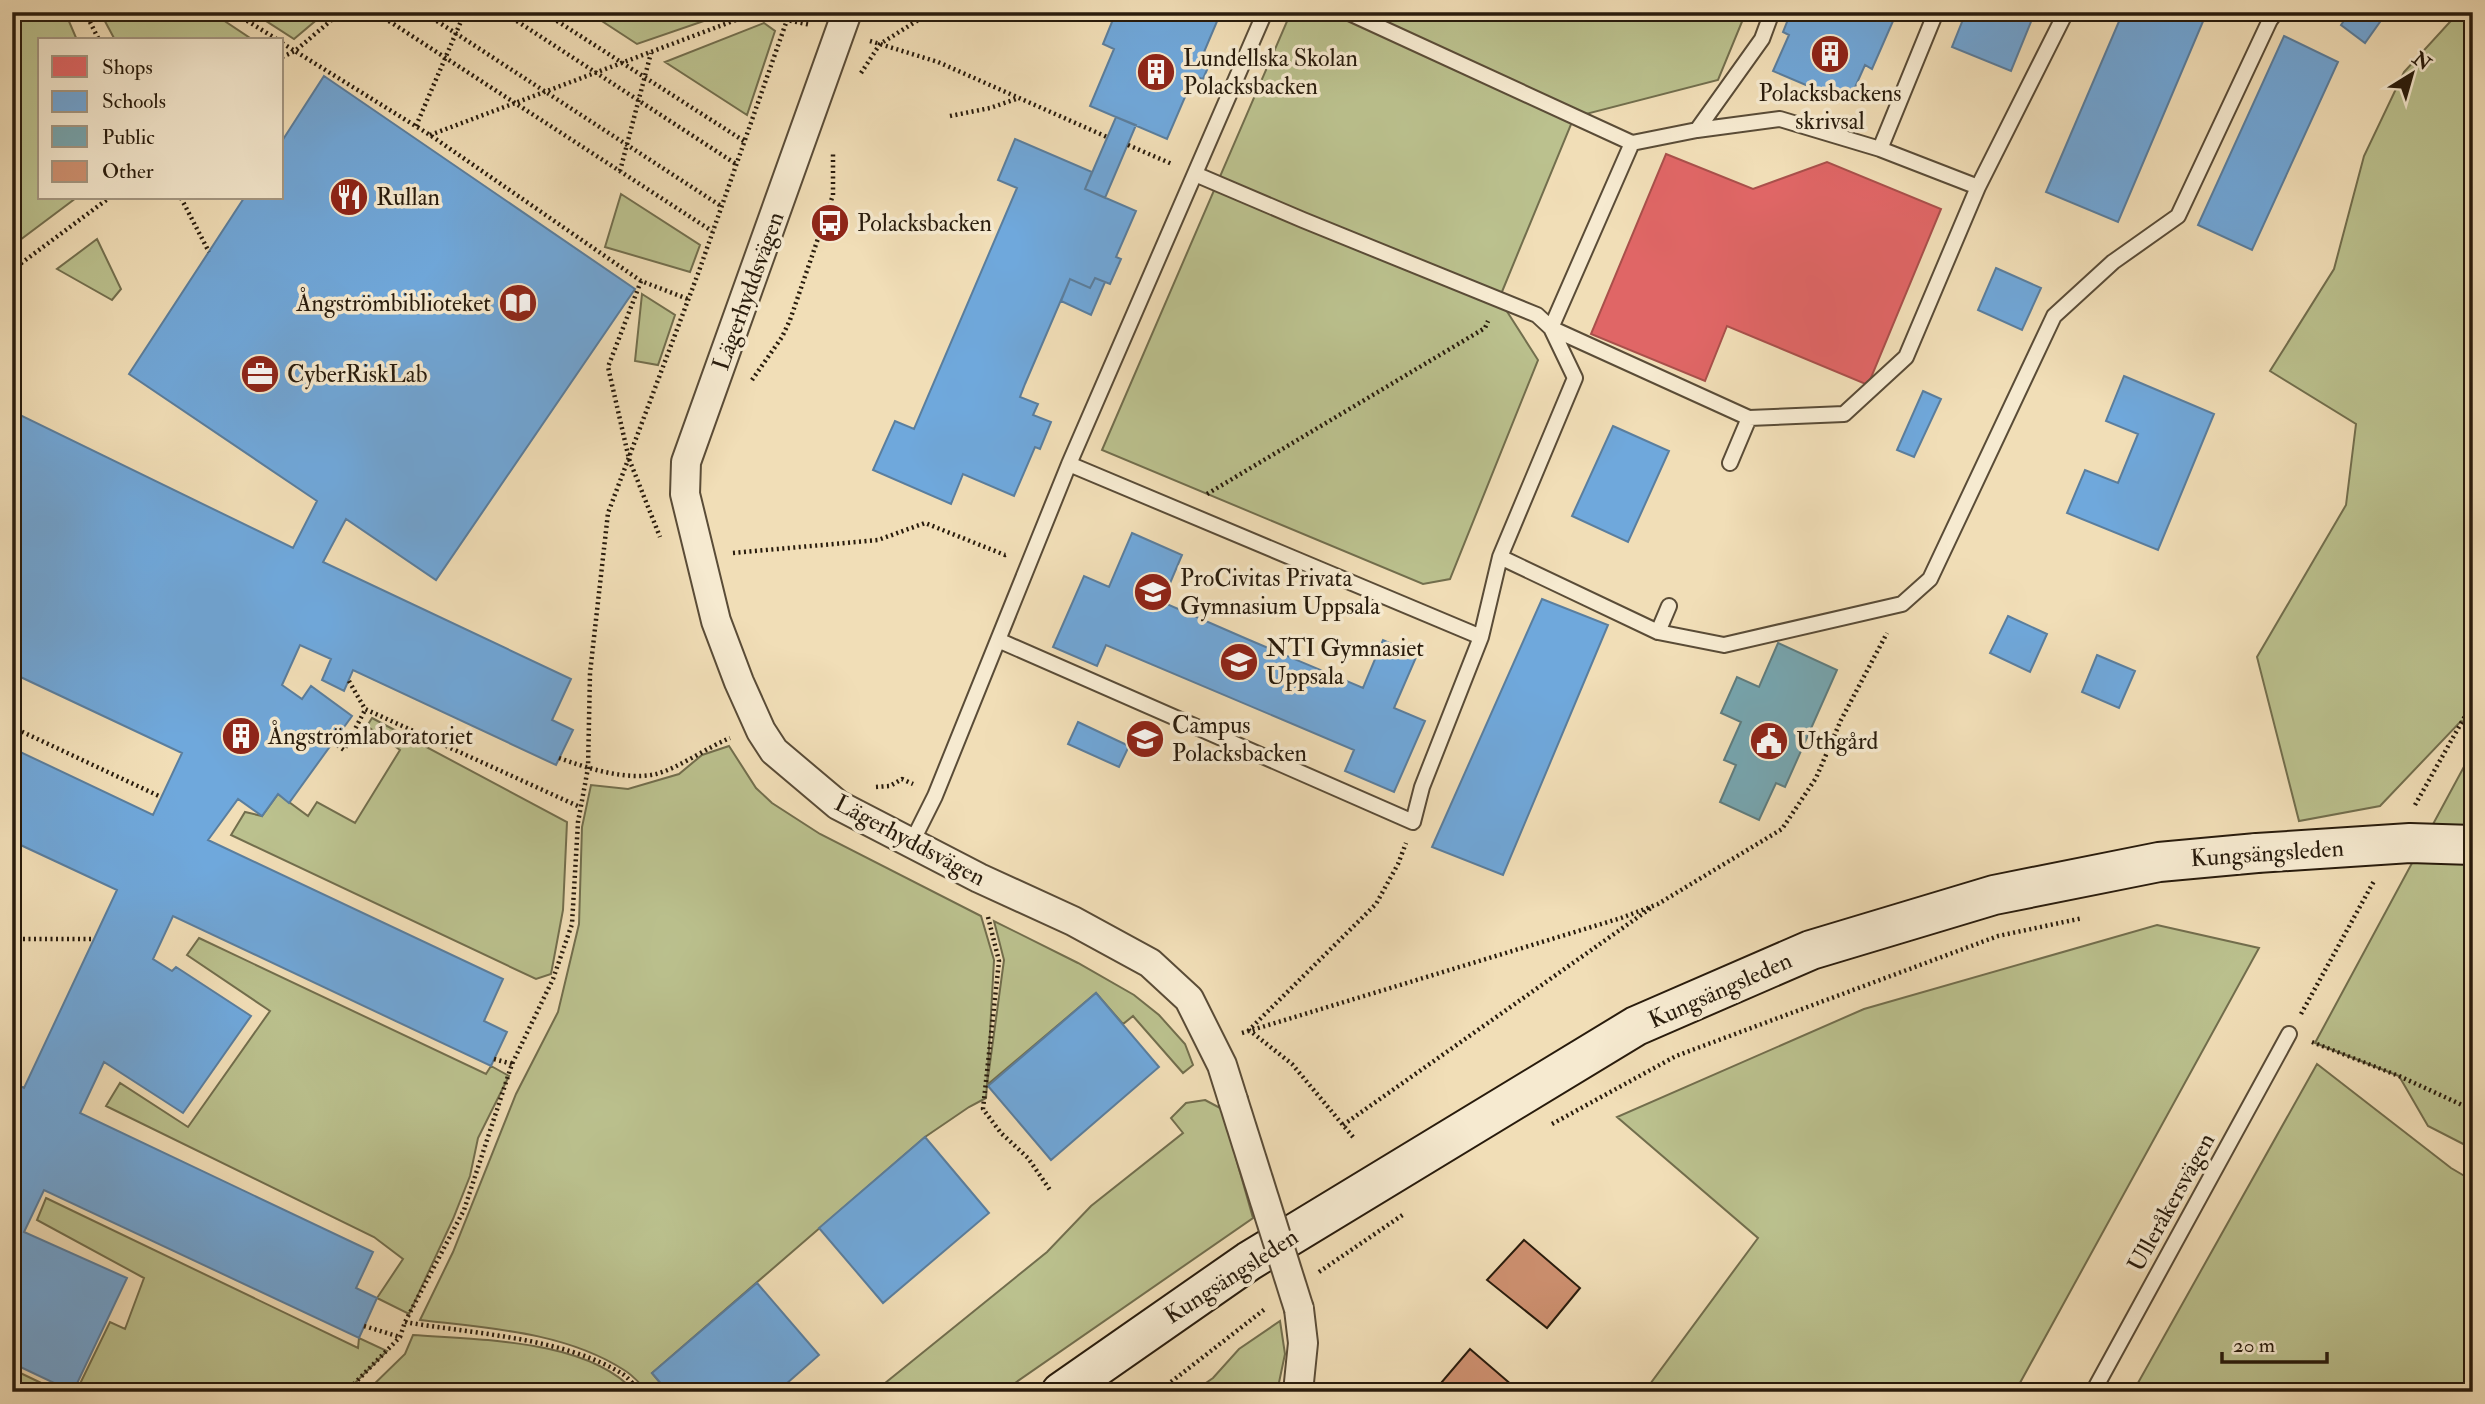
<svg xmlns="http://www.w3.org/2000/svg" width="2485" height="1404" viewBox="0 0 2485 1404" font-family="'IM FELL Double Pica',serif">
	<rect width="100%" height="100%" fill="#f1deb7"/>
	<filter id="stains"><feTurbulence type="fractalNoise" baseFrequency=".00286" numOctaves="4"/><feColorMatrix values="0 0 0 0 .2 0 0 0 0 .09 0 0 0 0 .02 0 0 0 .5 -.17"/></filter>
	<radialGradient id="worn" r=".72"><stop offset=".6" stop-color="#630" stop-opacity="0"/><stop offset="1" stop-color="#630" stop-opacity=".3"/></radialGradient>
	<path fill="#bbc18e" stroke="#726e4d" stroke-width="2" d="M12,12H65L77,40H40V198H76L12,246Z
		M100,12H211L253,40H115Z
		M252,12H326L294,39Z
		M588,12H730L637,44Z
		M1291,12H1746L1718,80L1574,117L1499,299L1538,360L1450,579L1423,584L1102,450Z
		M2459,12H2473V724L2461,721L2380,806L2299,821L2257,657L2346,505L2356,424L2270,371L2334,269L2364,156L2404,72Z
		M764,23L775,31L747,115L665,62Z
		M621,194L700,245L690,272L605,247Z
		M97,239L121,289L112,300L57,269Z
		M642,294L675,315L658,365L635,361Z
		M372,718L567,822L563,910L551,974L536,979L231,835L245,812L262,816L278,794L308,816L317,802L355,823L400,750L367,726Z
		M729,746L756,788L772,803L820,834L981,916L994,960L987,1085L1004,960L994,921L1078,963L1134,995L1159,1015L1185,1044L1193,1065L1183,1073L1133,1016L1123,1024L1096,993L987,1085L986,1098L969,1107L925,1137L652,1373L668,1392H648C640,1384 633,1375 624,1370C565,1332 488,1328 420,1320L453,1252L516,1094L558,1012L579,924L582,827L591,785L628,789L679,774L702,755Z
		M2473,750V1149L2428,1126L2399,1076L2315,1043Z
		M2157,925L2259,948L2015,1392H1639L1650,1384L1758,1238L1617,1117L1864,1009Z
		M199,938L486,1074L491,1066L509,1076L478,1138L470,1176L453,1219L409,1314L377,1298L403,1259L374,1237L106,1106L120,1083L188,1127L270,1011L187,955Z
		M2317,1064L2451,1168L2473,1181V1392H2136L2134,1390Z
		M1205,1100L1222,1109L1253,1218L1002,1392H874L1047,1252L1091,1206L1183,1133L1171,1118L1186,1103Z
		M46,1198L358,1348L359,1338L387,1351L346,1392H76L110,1322L125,1329L144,1278L37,1220Z
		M1280,1321L1285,1354L1277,1392H1193L1213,1378L1239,1349Z
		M413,1335C479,1340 588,1339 635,1392H366L405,1354Z
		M12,1369L60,1392H12Z"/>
	<path fill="#e06666" stroke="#a9504b" stroke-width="2" d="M1666,154L1753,189L1827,162L1941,209L1868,385L1727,326L1705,381L1591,334Z"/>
	<path fill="#6fa8dc" stroke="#5a7e9e" stroke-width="2" d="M1116,12H1221L1204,52L1213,56L1203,79L1194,76L1167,139L1090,106L1114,49L1103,44Z
		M1791,12H1897L1872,69L1865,65L1848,103L1773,71L1789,35L1783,32Z
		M1966,12H2035L2011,71L1952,47Z
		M2123,12H2207L2118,222L2046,192Z
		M2350,12H2387L2365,43L2341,25Z
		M2284,36L2338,62L2252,250L2198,225Z
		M324,76L635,289L436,580L346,519L323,562L571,679L552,720L573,730L556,765L353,670L344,691L322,680L331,659L300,645L282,685L302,699L311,686L352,716L289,803L278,794L262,816L238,799L208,840L503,979L484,1021L507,1032L491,1066L173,916L153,959L172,971L176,967L251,1016L183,1113L104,1062L80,1113L373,1252L356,1288L377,1298L359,1338L44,1190L24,1232L127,1278L73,1392L12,1363V1082L24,1088L117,890L12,841V748L153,815L182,753L12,673V411L293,548L317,501L129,374L244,198H282V141Z
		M1116,117L1136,125L1105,198L1085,189Z
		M1015,139L1092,172L1085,189L1136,211L1116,257L1121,259L1110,284L1095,278L1090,288L1070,279L1025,384L1020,397L1038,404L1033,415L1051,422L1040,449L1035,447L1014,496L963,474L951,504L873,470L895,421L914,429L1017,188L998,180Z
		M1996,268L2041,288L2022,330L1978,310Z
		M1095,278L1105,282L1091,315L1061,301L1070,279L1090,288Z
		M2124,376L2214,414L2158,550L2067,513L2085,470L2118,483L2138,434L2106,421Z
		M1923,391L1941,399L1914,457L1897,450Z
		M1613,426L1669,451L1628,542L1572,516Z
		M1132,533L1182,555L1162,602L1247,639L1363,688L1383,640L1417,655L1394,708L1425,721L1394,792L1345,771L1354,750L1106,645L1097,666L1053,647L1084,576L1109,587Z
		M1542,599L1608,625L1503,875L1432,847Z
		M2008,616L2047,634L2030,672L1990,653Z
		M2097,655L2135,671L2119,708L2082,692Z
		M1078,722L1129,746L1119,767L1068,744Z
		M1096,993L1159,1067L1051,1160L988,1086Z
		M925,1137L989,1213L883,1303L819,1228Z
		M757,1283L819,1355L777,1392H668L652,1373Z"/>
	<path fill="#76a5af" stroke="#5f7c7e" stroke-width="2" d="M1778,643L1837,670L1785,787L1776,783L1759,820L1720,802L1736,765L1724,760L1741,722L1721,713L1737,677L1759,687Z"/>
	<path fill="#cf9171" stroke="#281b0c" stroke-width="2" d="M1524,1240L1580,1288L1547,1328L1487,1280Z
		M1470,1349L1520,1392H1438L1435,1390Z"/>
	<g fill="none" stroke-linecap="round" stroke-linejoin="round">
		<g stroke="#5a4c37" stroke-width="18">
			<path id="lane" d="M1347,12L1632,143
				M1697,130L1762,39L1772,12
				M1880,149L1936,12
				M1195,174L1303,220L1537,315L1551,328L1749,418L1844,414L1906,357L1978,187L2066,12
				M1730,463L1749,418
				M1069,464L1481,637L1500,557L1575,378L1551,328L1632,143L1697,130L1780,119L1880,149L1978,187
				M1500,557L1658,632
				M1669,606L1658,632L1724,645L1902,604L1930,579L2054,316L2113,262L2178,216L2270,20L2276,12
				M998,640L1413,822L1422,787L1481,637
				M912,842L935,796L1069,464L1265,12
				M2093,1392L2289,1034"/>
		</g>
		<g stroke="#5a4c37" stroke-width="32">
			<path id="street" d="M847,12L686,462L685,494L716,621L739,682L761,731L774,751L838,805L979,878L1073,921L1150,963L1189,999L1222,1065L1233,1100
				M1298,1392L1303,1343L1299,1309"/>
		</g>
		<g stroke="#281b0c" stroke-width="42">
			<path id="secondary" d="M1061,1392L1249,1261L1636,1026L1811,950L1994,895L2159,862L2257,853"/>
		</g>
		<path stroke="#281b0c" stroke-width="4.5" stroke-dasharray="2 3.5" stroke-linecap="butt" d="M85,12L99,40
			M233,12L278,40
			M375,12L712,231
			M423,12L721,206
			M503,12L736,164
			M543,12L744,141
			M776,12L787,20L811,25
			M870,41L938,62L1107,137
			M282,43L430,135L641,281L688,299
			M282,57L295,51L341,12
			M861,73L880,44L931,12
			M950,116L990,108L1019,98
			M416,126L465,12
			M430,135L757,12
			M1128,145L1172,164
			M620,171L651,53
			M181,198L209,252
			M12,270L109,198
			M641,281L608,367L629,459L660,537
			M752,380L782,337L790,320L833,195V152
			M1207,494L1485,328L1488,321
			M733,553L878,540L925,523L1005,555L1008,554
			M349,681L365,709L580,807
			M12,727L161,797
			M333,742L344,750L365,710
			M559,758C587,768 626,781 656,774C679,768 706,748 730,738
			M876,787L890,786L902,779L913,784
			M2415,805L2473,702
			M988,917L999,961L983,1109L1001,1133L1028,1158L1050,1190
			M12,939H94
			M2301,1014L2374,881
			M1242,1033L1621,918L1658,904L1782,829L1816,778L1841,720L1887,633
			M2312,1042L2399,1076L2473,1110
			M494,1059L512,1064
			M1552,1124L1676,1056L1998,936L2083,918
			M1343,1125L1651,908
			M1353,1137L1292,1064L1249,1030L1376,904L1398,864L1406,843
			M1319,1272L1404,1214
			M405,1322C473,1334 561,1337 621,1373C628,1377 634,1385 640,1392
			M364,1326L400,1337
			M346,1392L400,1337L405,1322L464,1210L512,1064L553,979L572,924L578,822L588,768L590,673L608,513L699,271L787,20
			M1158,1392L1265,1309"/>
		<use href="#lane" stroke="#f6ead0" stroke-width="14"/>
		<use href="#street" stroke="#f6ead0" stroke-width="28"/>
		<use href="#secondary" stroke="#f6ead0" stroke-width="38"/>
		<g stroke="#5a4c37" stroke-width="32" stroke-linecap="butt">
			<path id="street-bridge" d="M1233,1100L1299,1309"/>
		</g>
		<g stroke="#281b0c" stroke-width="42" stroke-linecap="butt">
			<path id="secondary-bridge" d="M2257,853L2410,843L2473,845"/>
		</g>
		<use href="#street-bridge" stroke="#f6ead0" stroke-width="28"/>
		<use href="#secondary-bridge" stroke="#f6ead0" stroke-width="38"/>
	</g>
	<defs>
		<g id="building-disc" transform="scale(2.0125)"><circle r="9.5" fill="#8f2418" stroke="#f6ead0"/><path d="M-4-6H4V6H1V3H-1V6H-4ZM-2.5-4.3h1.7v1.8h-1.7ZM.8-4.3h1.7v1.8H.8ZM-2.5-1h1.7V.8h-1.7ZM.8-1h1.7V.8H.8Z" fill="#fff"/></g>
		<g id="restaurant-disc" transform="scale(2.0125)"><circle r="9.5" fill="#8f2418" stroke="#f6ead0"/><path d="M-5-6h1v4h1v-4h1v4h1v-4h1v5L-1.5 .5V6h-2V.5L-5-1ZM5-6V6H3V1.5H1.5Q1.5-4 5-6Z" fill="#fff"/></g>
		<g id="bus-disc" transform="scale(2.0125)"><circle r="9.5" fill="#8f2418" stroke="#f6ead0"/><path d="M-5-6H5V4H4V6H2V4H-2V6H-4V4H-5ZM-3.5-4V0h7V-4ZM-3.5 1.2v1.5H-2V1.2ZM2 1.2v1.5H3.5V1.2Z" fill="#fff"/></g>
		<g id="library-disc" transform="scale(2.0125)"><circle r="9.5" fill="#8f2418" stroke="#f6ead0"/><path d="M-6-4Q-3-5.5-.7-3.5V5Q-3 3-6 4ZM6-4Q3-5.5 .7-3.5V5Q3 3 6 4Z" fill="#fff"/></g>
		<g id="office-disc" transform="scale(2.0125)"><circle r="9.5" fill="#8f2418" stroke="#f6ead0"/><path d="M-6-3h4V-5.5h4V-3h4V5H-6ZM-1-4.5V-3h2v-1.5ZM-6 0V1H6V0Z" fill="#fff"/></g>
		<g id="school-disc" transform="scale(2.0125)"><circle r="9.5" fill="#8f2418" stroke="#f6ead0"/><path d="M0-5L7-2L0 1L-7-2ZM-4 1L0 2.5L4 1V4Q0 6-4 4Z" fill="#fff"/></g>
		<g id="university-disc" transform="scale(2.0125)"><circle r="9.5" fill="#8f2418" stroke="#f6ead0"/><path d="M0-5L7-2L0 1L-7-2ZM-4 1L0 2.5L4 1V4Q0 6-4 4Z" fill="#fff"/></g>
		<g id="civic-disc" transform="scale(2.0125)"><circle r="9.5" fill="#8f2418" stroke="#f6ead0"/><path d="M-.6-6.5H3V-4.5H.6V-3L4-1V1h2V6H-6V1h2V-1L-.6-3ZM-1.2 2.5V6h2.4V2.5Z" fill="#fff"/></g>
	</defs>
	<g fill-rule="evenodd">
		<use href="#building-disc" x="1830" y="54"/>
		<use href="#building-disc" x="1156" y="72"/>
		<use href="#restaurant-disc" x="349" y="197"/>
		<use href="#bus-disc" x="830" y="223"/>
		<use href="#library-disc" x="518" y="303"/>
		<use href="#office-disc" x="260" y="374"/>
		<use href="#school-disc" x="1153" y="592"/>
		<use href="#school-disc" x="1239" y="662"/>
		<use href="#building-disc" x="241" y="736"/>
		<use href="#university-disc" x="1145" y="739"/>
		<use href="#civic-disc" x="1769" y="741"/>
	</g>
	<g text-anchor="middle" stroke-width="7" stroke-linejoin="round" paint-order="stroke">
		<g font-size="24" fill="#281b0c" stroke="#f6ead0" text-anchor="start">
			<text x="1183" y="66">Lundellska Skolan<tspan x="1183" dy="28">Polacksbacken</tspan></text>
			<text x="1830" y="101" text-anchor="middle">Polacksbackens<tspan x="1830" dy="28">skrivsal</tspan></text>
			<text x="376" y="205">Rullan</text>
			<text x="857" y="231">Polacksbacken</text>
			<text x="491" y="311" text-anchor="end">Ångströmbiblioteket</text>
			<text x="287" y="382">CyberRiskLab</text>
			<text x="1180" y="586">ProCivitas Privata<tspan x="1180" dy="28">Gymnasium Uppsala</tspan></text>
			<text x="1266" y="656">NTI Gymnasiet<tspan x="1266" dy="28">Uppsala</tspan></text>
			<text x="1172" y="733">Campus<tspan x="1172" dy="28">Polacksbacken</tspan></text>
			<text x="268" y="744">Ångströmlaboratoriet</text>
			<text x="1796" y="749">Uthgård</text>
		</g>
		<g font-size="24" fill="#281b0c" stroke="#f6ead0">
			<text transform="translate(748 291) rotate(-70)" y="8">Lägerhyddsvägen</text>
			<text transform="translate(910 840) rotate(28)" y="8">Lägerhyddsvägen</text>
			<text transform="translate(2267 853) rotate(-4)" y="8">Kungsängsleden</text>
			<text transform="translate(1720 990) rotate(-24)" y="8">Kungsängsleden</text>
			<text transform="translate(2171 1202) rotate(-61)" y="8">Ulleråkersvägen</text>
			<text transform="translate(1231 1276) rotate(-33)" y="8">Kungsängsleden</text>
		</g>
	</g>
	<rect width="2485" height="1404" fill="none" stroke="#f1deb7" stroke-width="42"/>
	<rect x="14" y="14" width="2457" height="1376" fill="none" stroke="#281b0c" stroke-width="3.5"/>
	<rect x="21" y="21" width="2443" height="1362" fill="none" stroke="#281b0c" stroke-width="2"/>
	<rect x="38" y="38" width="245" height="161" fill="#f6ead0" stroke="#a49782" stroke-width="2"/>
	<rect x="52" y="56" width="35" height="21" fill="#e06666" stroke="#a49782" stroke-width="2"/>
	<text x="102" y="74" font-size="21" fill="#281b0c">Shops</text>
	<rect x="52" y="91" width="35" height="21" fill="#6fa8dc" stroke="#a49782" stroke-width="2"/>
	<text x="102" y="108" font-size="21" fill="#281b0c">Schools</text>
	<rect x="52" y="126" width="35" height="21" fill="#76a5af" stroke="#a49782" stroke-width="2"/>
	<text x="102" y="144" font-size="21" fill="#281b0c">Public</text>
	<rect x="52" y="161" width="35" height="21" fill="#cf9171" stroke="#a49782" stroke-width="2"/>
	<text x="102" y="178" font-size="21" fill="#281b0c">Other</text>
	<g transform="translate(2412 74) rotate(37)" stroke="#f6ead0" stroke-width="5" paint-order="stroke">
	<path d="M0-5L12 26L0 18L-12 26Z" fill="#281b0c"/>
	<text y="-10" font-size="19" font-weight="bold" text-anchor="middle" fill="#281b0c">N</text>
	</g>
	<path d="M2222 1352v10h105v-10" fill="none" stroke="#281b0c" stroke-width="3.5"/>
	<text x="2233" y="1352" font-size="21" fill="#281b0c" stroke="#f6ead0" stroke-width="5" paint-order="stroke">20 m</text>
	<rect width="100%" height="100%" filter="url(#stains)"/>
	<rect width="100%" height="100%" fill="url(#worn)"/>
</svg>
